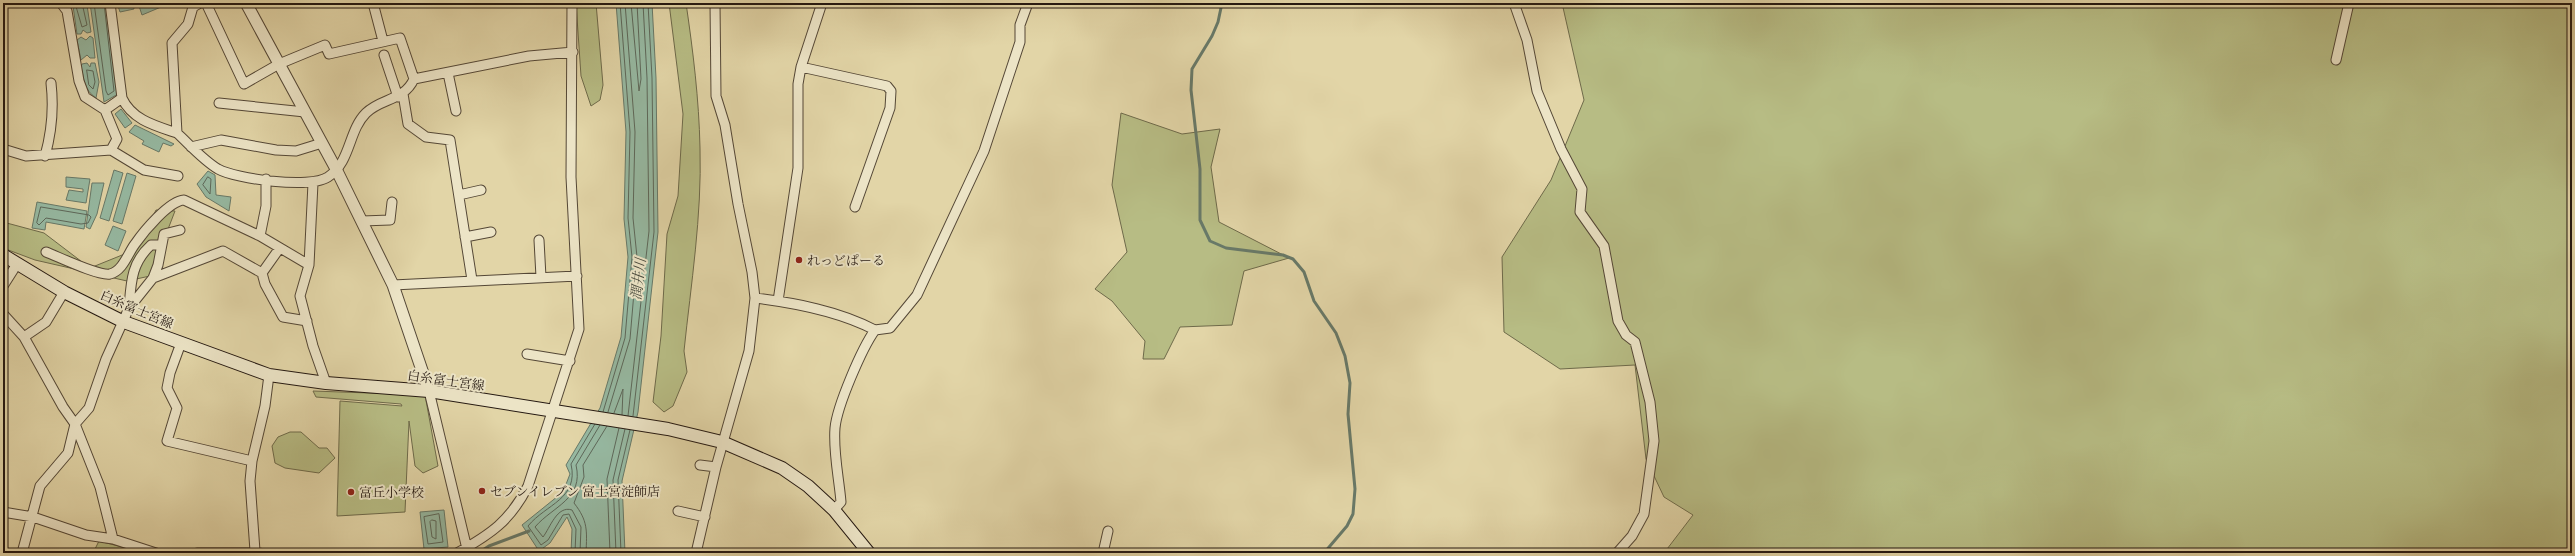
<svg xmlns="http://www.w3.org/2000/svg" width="2575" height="556" viewBox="0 0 2575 556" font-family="'IM FELL Double Pica','Noto Serif JP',serif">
	<rect width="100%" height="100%" fill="#e2d5a7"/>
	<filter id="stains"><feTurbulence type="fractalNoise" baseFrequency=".005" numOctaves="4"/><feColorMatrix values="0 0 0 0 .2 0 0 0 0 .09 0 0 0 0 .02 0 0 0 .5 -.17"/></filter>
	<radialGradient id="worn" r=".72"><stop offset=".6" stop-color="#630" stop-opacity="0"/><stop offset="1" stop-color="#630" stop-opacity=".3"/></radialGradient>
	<path fill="#b7bc84" stroke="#6e6a4a" d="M576,3H596L603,85L600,100L591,106L581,76Z
		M669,3H686C693,51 699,99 700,148C702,216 691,284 684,351L687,372L673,406L664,412L653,402L661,336L667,234L678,196L683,114Z
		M1562,3H2572V553H1664L1693,515L1664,497L1646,459L1635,365L1560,369L1504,332L1502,257L1551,180L1584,100Z
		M1121,113L1182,134L1220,129L1211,167L1219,222L1289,258L1244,271L1232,325L1180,327L1164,359H1143L1145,341L1112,301L1095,289L1127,252L1112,185Z
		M156,210L175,211L150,276L127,281L35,260L3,248V222L44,233L90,268L137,249Z
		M313,391L425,395L438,466L423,473L415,466L409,421L405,512L337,516L340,401L402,406L401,404L316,397Z
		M290,432H301L319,448H327L335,458L319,473L285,468L275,463L272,446L278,437Z
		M99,541L145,553H93Z"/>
	<path fill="#96b9a2" stroke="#687968" d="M66,3L87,5L91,32L87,33L83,30L81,34H77L73,6L70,4L68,7Z
		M90,3H108L118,94L104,102Z
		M117,3H133L134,9L120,12Z
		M138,3H157L161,7L142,15Z
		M616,3H652L656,78L658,232L638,412L622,481L625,553H571L572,529L567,517L550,543L539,551L522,525L563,492L570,474L566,465L600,408L621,337L628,257L624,219L626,132Z
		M90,36L93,38L95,58H90L87,55L81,60L77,40L81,37L86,40Z
		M87,63L90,67L91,63H95L99,82L96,98C84,90 84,79 81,66L82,64Z
		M121,109L132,123L125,128L115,114Z
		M135,125L174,144L171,146L163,143L159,152L142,144L144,141L129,132Z
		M114,170L123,173L109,221L100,218Z
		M208,171L215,175L216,195L231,197L229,211L206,197L197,184Z
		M127,173L136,176L122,224L113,221Z
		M66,177L90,179L86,203L66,200L69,190L83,192V189L66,187Z
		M92,183H104L97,214L90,229L86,227Z
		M37,202L87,211L84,229L46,222L45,230L32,228Z
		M113,226L126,231L118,251L105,245Z
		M444,510L448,547L424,549L420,512Z"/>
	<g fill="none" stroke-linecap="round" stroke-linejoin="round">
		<path stroke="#5d685a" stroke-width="1" d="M75,3L82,27L87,25L82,3
			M94,3L106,91L108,95L114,91L104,3
			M631,3L639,91L641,79L637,3
			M87,70L93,71L95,82L93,89L89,85Z
			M208,177L211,179L210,194L203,185Z
			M41,207L89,215L91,217L88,223L81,224L46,218L39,225L37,223Z
			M603,412L625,338L632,257L628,218L630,132L620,3
			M608,412L630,339L637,257L633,218L635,132L625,3
			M614,413L623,389L622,415
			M628,416L649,231L647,78L643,3
			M633,416L654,232L652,78L648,3
			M439,514L443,542L428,544L424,517Z
			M432,520L436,521V539L432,537L430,522Z
			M575,553L576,529L569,514L563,515L548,540L541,545L528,526C546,504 579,499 571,464L595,424
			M580,553L581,527L572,510C557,505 550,528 543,537L535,527C553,506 584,499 576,465L600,425
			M586,553C587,530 588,521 574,503L584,477L583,465L607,426
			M610,553L607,479L619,428
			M616,553L613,480L625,429
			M621,553L618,480L630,430"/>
		<path stroke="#687968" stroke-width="3" d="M1222,3L1218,22L1212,36L1192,69L1191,90L1200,169V220L1210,241L1226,248L1283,255L1293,259L1304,272L1314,301L1336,333L1345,356L1350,383L1348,414L1355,489L1353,514L1347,526L1324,553
			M478,553L489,546L529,531"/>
		<g stroke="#544736" stroke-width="11">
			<path id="minor" d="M110,3L122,98C132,120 156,126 177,133
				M200,3L193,7L188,24L172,43L177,133C190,145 203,160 218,169C236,179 310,189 328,177C351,162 348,131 366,113C381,98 404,101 414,79L529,56L573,52
				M206,3L244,84L279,64L325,45L329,54L400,38L414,79
				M373,3L383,41
				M1514,3L1527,40L1537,91L1561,149L1582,189L1580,212L1604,246L1618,321L1626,335L1635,342L1650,402L1654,441L1644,514L1632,536L1617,553
				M384,55L398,97
				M2336,60L2349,3
				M801,67L887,86L891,91L890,108L855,207
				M448,73L456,111
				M403,94L408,124L426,137L450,140L472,280
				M219,103L305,112
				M105,110L122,98
				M191,147L221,140L276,150L296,151L322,143
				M3,149L26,156L111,150L117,139L105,110L85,97L79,81L67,11L61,3
				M111,150L144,170L178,176
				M45,156C52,131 54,109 51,83
				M313,183L309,265L300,296L313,346L326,383
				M459,195L481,190
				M362,221L390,220L392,202
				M260,236L266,206V179
				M465,237L491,232
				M539,240L541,277
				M279,249L262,273L265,284L283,317L307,321
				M46,252C59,257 98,276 110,274C123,271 128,253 135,244C144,231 169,201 184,200L260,236L309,265
				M153,278L158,265L164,234L180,230
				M393,285L577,276
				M3,286L17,264
				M755,298C796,303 839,311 875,330
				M778,301L798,168V84L801,67L822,3
				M129,308C131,283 131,263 151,245H161
				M3,314L24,337L63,407L75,424L100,487L113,539
				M24,337L46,322L64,292
				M181,343L170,373L167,388L177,408L167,441L252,461
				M527,354L570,361
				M429,391L468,553
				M700,465L716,467
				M834,510L841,502C839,478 833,452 835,428C837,406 862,348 875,330L890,328L917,295L984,151L1020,42V25L1028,3
				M678,511L705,517
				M3,512L33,517L86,535L113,539L156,553
				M255,551L250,481L252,461L265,406L269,375
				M22,553L40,486L68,453L75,424L89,408L106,359L129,308L153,278L223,251L262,273
				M197,553H260
				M457,553C491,534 510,521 528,486L579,329L571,177L572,3
				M696,553L716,467L749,351L755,298L752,272L738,204L725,125L716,96L715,3
				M1103,553L1108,531"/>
		</g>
		<g stroke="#544736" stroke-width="13">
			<path id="tertiary" d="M246,3L336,169L393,285L429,391"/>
		</g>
		<g stroke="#241811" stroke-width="14">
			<path id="secondary" d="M3,255L64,292L124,322L269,375L326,383L429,391L668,429L722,442L782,468L808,486L834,510L869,553"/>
		</g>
		<use href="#minor" stroke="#ece4c6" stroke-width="9"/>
		<use href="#tertiary" stroke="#ece4c6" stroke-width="11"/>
		<use href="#secondary" stroke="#ece4c6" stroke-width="12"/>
	</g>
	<g fill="#8f2418" stroke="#ece4c6" stroke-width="1.5">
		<circle cx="799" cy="260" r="4"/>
		<circle cx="482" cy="491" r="4"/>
		<circle cx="351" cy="492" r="4"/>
	</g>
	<g text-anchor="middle" stroke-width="4" stroke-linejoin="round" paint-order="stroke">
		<g font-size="13" fill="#241811" stroke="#ece4c6" text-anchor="start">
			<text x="807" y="265">れっどぱーる</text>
			<text x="490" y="496">セブンイレブン 富士宮淀師店</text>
			<text x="359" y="497">富丘小学校</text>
		</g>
		<g font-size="13" fill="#241811" stroke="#ece4c6">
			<text transform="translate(137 309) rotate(23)" y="5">白糸富士宮線</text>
			<text transform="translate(446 380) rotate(8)" y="5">白糸富士宮線</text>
		</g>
		<g font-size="14" font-style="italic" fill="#46483c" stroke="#ece4c6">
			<text transform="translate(638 279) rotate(-83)" y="5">潤井川</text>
		</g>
	</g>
	<rect width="2575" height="556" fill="none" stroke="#e2d5a7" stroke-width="16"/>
	<rect x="4" y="4" width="2567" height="548" fill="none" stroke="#241811" stroke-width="2"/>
	<rect x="8" y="8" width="2559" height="540" fill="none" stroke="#241811"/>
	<rect width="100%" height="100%" filter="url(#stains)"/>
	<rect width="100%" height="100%" fill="url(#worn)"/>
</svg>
